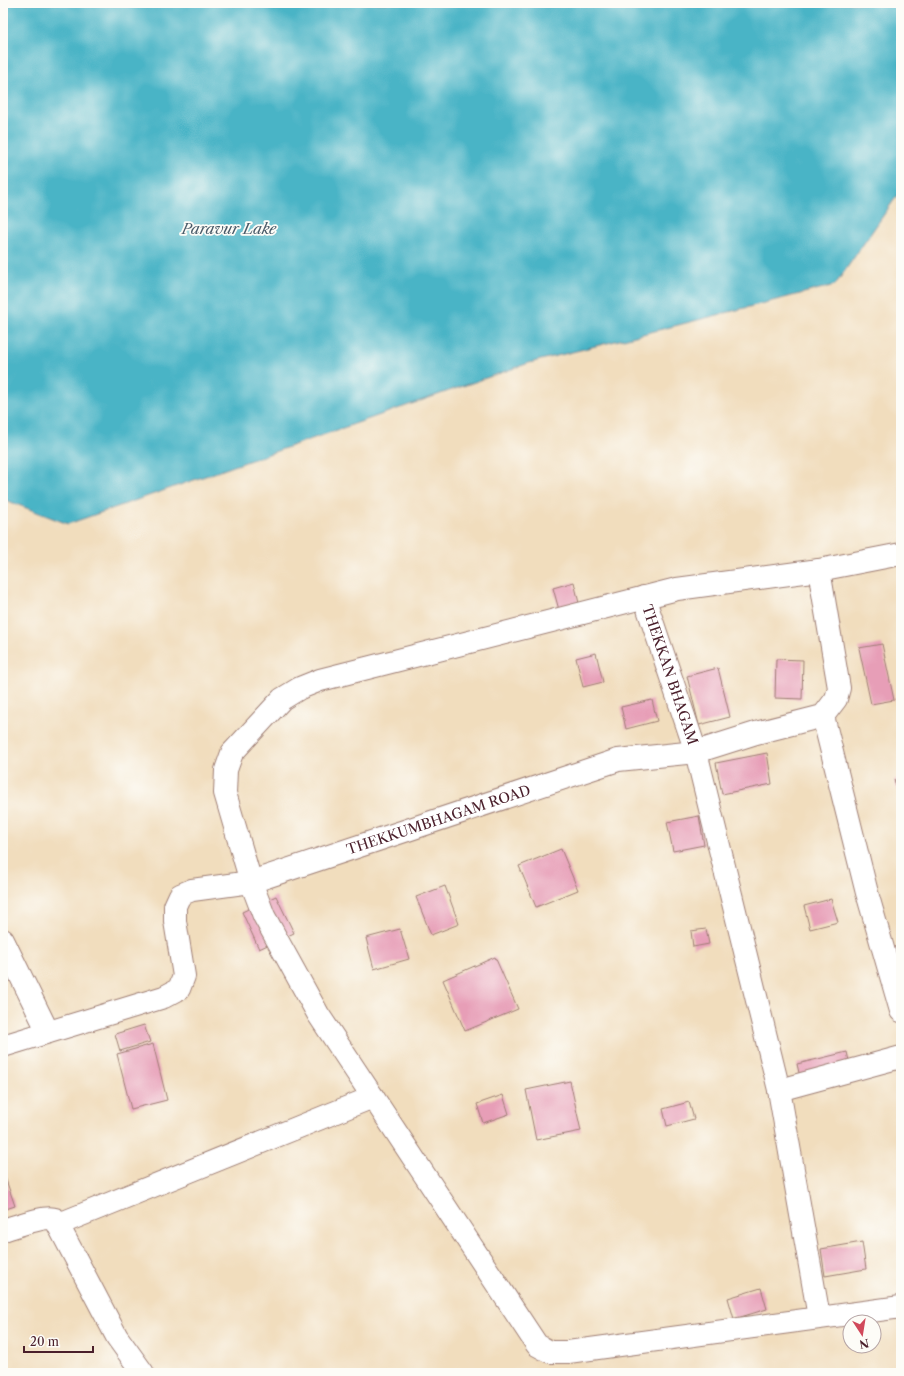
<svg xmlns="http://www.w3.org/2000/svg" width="904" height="1376" viewBox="0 0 904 1376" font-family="'Libre Caslon Text',serif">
	<rect width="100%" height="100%" fill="#fdfcf7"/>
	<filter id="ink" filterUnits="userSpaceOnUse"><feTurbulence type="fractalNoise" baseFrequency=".025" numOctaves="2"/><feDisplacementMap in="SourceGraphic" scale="8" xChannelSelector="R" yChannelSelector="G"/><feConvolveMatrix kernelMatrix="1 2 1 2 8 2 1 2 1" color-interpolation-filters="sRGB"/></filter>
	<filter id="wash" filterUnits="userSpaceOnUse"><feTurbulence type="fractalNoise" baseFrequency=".012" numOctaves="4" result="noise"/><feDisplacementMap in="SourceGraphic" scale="16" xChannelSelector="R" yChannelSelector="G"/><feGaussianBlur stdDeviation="0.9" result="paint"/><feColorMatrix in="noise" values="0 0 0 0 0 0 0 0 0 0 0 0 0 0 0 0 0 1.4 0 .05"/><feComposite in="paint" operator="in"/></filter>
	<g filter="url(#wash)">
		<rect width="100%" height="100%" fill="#f1ddbd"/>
		<path fill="#49b4c6" stroke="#4a6a78" d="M3,3H901V190L835,285L529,363L68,524L3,499Z"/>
		<g id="blocks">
			<path fill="#e79eb7" d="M574,582L582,616L562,621L553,588Z
				M882,644L894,700L871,704L859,648Z
				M596,653L603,682L583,687L576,658Z
				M776,659L803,660L802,699L775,698Z
				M718,668L730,717L699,725L687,676Z
				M652,700L657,721L626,729L621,707Z
				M767,753L772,784L722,794L716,763Z
				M901,778V793H899L894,780Z
				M699,816L704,845L673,851L667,822Z
				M561,849L578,890L536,907L519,866Z
				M445,886L459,924L431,935L416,897Z
				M276,896L294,933L259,949L242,912Z
				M831,899L838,922L810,929L804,906Z
				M400,929L409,959L374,969L366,938Z
				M706,929L709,944L693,947L691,931Z
				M495,957L518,1009L465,1031L443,980Z
				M144,1025L150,1042L120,1051L115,1034Z
				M153,1044L167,1100L131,1109L117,1054Z
				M847,1052L853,1079L803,1090L797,1064Z
				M570,1081L581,1131L536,1140L526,1090Z
				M503,1095L509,1114L483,1123L477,1104Z
				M689,1102L694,1119L667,1126L663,1109Z
				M5,1177L15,1206L3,1210V1178Z
				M862,1242L866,1269L825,1276L821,1249Z
				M761,1288L767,1309L734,1319L728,1298Z"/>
		</g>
	</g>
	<g filter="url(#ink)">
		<use href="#blocks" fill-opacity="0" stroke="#9e7e74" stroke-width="1"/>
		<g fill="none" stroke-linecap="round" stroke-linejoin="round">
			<g stroke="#9e7e74" stroke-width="24">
				<g id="street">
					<path d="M901,554L819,570L677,589L320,680L300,688L282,699L232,753L226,770L225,793L251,882L264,916L318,1014L537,1345L550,1352H568L901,1307"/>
					<path id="s1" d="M644,597L696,752L779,1090L819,1317"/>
					<path d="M823,716L867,893L901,1011"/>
					<path d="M3,940L48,1032"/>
					<path id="s2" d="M3,1046L164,997L179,989L184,976L175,921V906L180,895L192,890L251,882L618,760L696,752L756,733L823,716L836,699L839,688L819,570"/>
					<path d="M779,1090L901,1057"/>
					<path d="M59,1224L373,1097"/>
					<path d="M3,1230C14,1227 45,1215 55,1219L117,1337L143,1373"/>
				</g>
			</g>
			<use href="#street" stroke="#fff" stroke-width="22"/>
		</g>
	</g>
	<g text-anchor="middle" stroke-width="3.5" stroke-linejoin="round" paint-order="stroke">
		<g font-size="14" fill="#4a1f2b" stroke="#fdfcf7">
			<text dy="5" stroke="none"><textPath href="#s1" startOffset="82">THEKKAN BHAGAM</textPath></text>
			<text dy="5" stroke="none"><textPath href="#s2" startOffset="552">THEKKUMBHAGAM ROAD</textPath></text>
		</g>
		<g font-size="15" font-style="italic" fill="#4a5b69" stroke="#fdfcf7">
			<text x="229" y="234">Paravur Lake</text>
		</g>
	</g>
	<rect width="904" height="1376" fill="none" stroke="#fdfcf7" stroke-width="16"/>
	<g transform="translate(862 1334) rotate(168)"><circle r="19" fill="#fdfcf7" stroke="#b5a4a5"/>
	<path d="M0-3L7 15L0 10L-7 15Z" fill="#d1495b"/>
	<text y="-6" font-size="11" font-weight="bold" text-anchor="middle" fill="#4a1f2b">N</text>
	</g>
	<path d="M24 1346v6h69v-6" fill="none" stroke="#4a1f2b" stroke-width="2"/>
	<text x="30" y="1346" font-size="12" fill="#4a1f2b" stroke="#fdfcf7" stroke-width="3" paint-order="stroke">20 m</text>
</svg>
